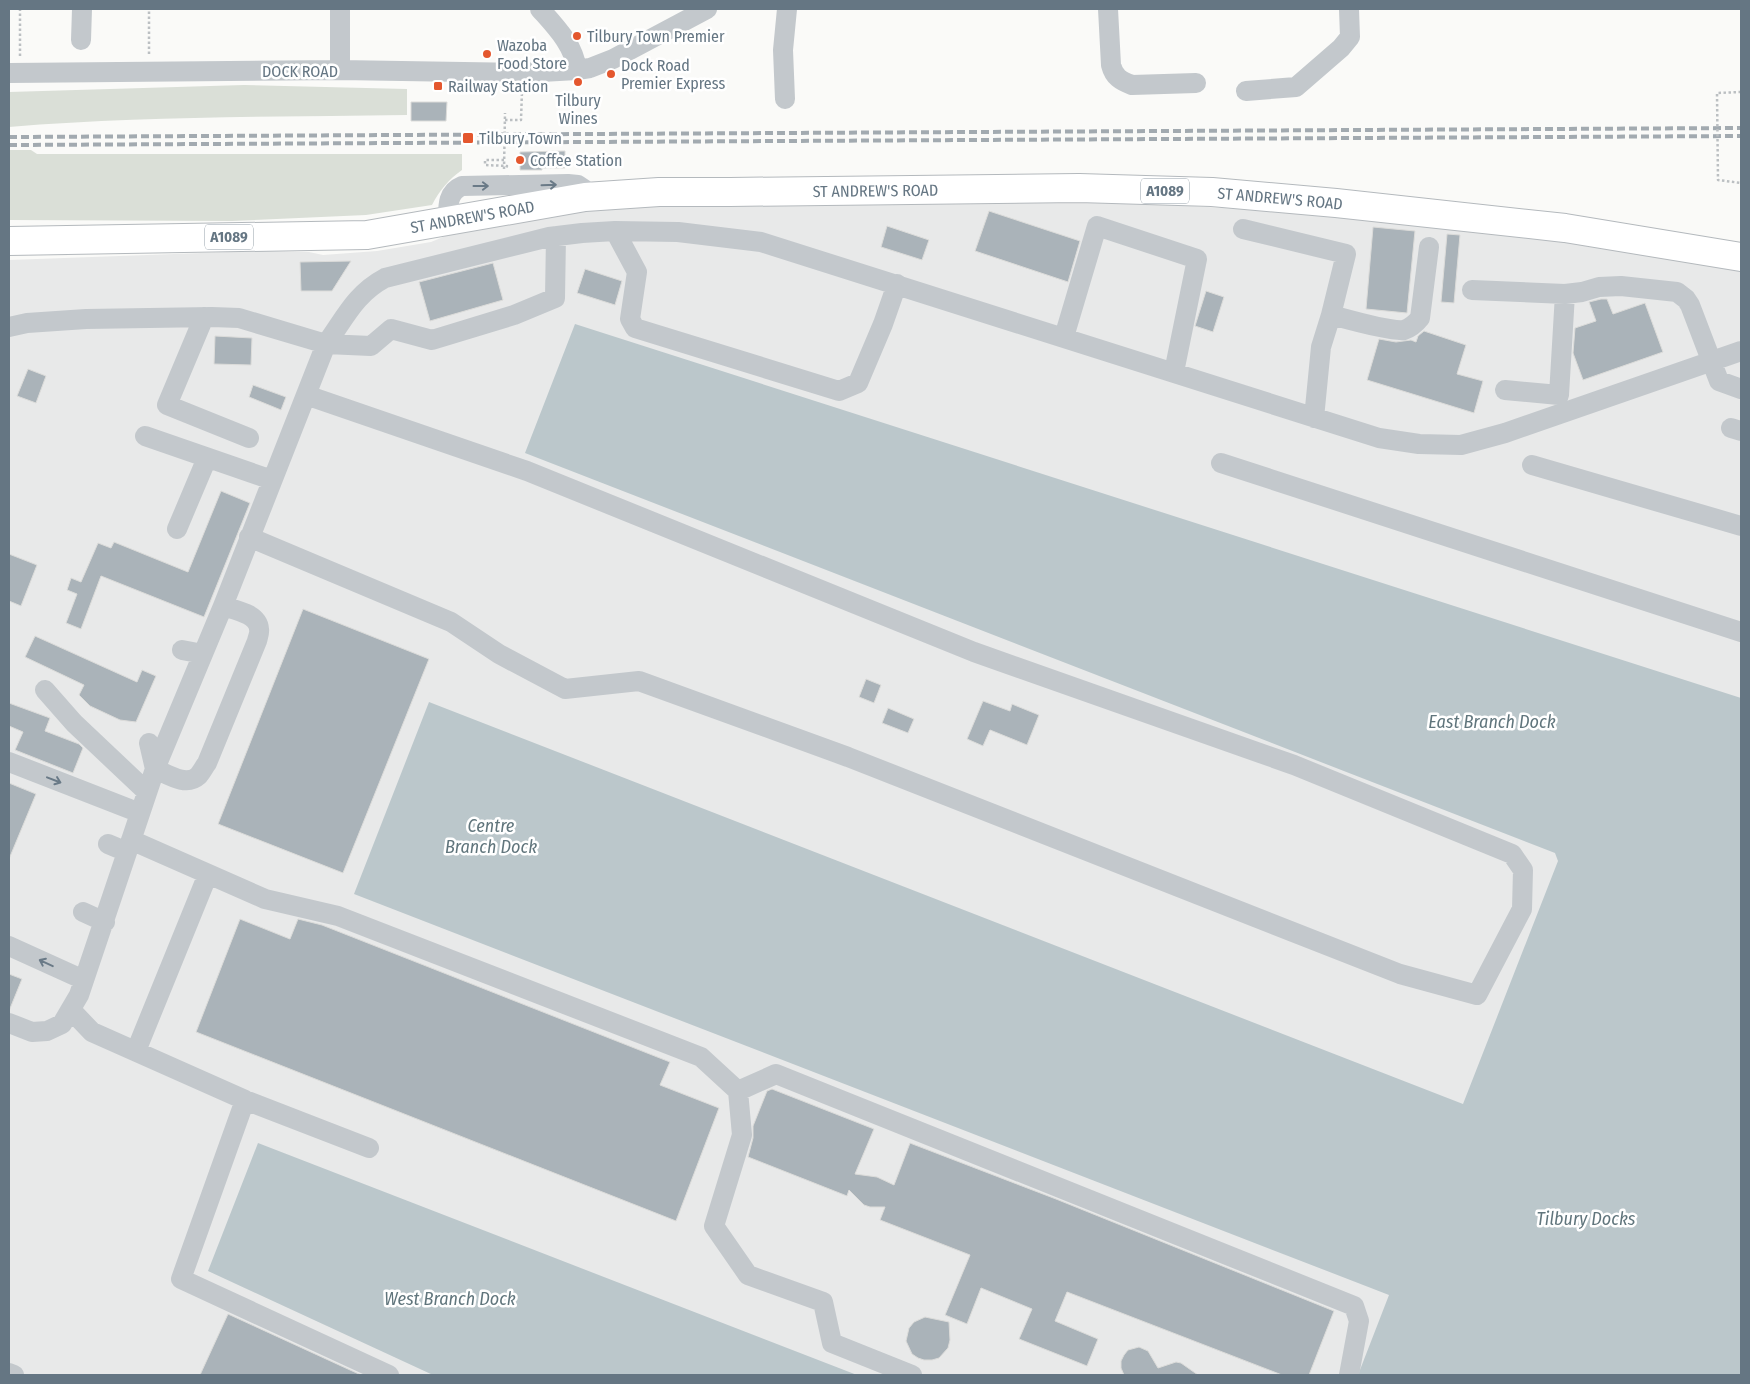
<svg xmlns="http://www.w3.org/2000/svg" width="1750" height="1384" viewBox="0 0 1750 1384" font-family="'Fira Sans Condensed',sans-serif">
	<rect width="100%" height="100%" fill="#fafaf8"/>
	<path fill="#e8e9e9" d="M1027,202L1159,204L1399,219L1741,266V1375H9V260L258,251L309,252L323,255L377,251L431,242L460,230L589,209L648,204Z"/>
	<path fill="#dadfd7" d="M244,85L407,89V115C274,117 141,116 9,127V92Z
		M9,150H31L37,154H462V170C448,180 440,190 432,205L366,215L232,221L9,220Z"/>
	<path fill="#bbc7cb" d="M575,324L1741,698V1375H1358L1389,1295L354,894L429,702L1463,1104L1558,861L1555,853L525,453Z
		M258,1143L857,1375H433L208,1271Z"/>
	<path fill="#aab3b9" stroke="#dcdcda" d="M411,102H447L446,121H411Z
		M565,151V168H542V170H520V152Z
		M989,211L1080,241L1068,282L975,251Z
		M887,226L929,240L922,260L881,247Z
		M1373,227L1415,231L1407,313L1366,309Z
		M1447,234L1460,235L1454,303L1441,302Z
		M351,261L332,291H301L300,262Z
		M493,263L503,300L430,321L419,282Z
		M585,269L622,281L615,305L577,293Z
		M1206,291L1224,297L1213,332L1195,326Z
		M1601,299H1607L1613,314L1645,303L1663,352L1583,380L1573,353L1575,328L1596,321L1589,302Z
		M1424,331L1466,345L1457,374L1483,381L1474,413L1367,380L1379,339L1396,342L1411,340L1416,342L1418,336Z
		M215,336L252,338L251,365L214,364Z
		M28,369L46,376L36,403L17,396Z
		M253,385L286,397L281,410L249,397Z
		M221,491L250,503L204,617L101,576L81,629L66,623L77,594L67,590L71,578L81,582L98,543L111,548L114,542L188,572Z
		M9,554L37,565L21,606L9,601Z
		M303,609L429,659L343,873L218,824Z
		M35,636L137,682L142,670L156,676L136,722L120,720L90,706L79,695L84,685L25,657Z
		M866,679L881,685L874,703L859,697Z
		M983,701L1010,711L1012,704L1039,715L1027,745L990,730L983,746L967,739Z
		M9,703L50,718L45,731L79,744L83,748L73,773L15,750L23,732L9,726Z
		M888,708L914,719L908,733L882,723Z
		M9,783L36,794L9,859Z
		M240,919L290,939L298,919L322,925L670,1062L660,1085L719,1108L676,1221L196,1032Z
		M9,974L22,979L9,1011Z
		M772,1089L874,1129L855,1174L877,1177L894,1185L910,1143L1056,1199L1334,1311L1309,1375H1282L1067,1292L1055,1321L1098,1339L1087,1366L1019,1339L1032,1309L981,1288L967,1324L945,1315L970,1255L880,1220L885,1207H870L864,1205L849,1190L847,1196L748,1157L753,1138V1126L767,1091Z
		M228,1314L361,1375H200Z
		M925,1317L949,1322L950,1340L948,1348L939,1358L932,1360H924L918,1358L912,1354L906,1341L909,1328L914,1322Z
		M1139,1347L1148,1351L1158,1368L1176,1362L1181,1363L1198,1375H1124L1121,1368V1361L1124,1355L1128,1350Z"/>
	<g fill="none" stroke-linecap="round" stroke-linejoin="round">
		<g stroke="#b4b9bd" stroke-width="30">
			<g id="highway">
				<path id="s1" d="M9,241L367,235L585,197L659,192H730L1079,188L1212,192L1336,203L1565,228L1741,257"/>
			</g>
		</g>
		<path stroke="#bbbfc2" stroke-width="2.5" stroke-dasharray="2.5 2.5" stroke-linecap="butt" d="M149,54V9
			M20,56V9
			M505,120H521L522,91
			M504,160H485V165L507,166L506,168"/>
		<path stroke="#c3c8cc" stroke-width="20" d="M340,9V70
			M540,9C556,27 574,45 577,70
			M1108,9L1111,65C1114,77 1121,81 1132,85L1196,83
			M81,40L82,9
			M9,73L340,70L523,73L577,70L590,68L613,59L707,9
			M1246,91L1296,87L1341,48L1350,37L1349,9
			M785,99L783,50L787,9
			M448,221C448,207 447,192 462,186L568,184L578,185L584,189L585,197
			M1243,229L1346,254L1331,315
			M615,231L637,272L630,319L635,328L839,391L858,383L883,324L897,284
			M1472,290L1565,294L1582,292L1599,287L1621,286L1677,292L1686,299L1690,305L1719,381L1741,389
			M204,317L167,405L249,438
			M9,327L27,323L86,319L212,317L239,318L326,344L371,346L391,329L432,340L514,315L555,298L556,236
			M1064,337L1097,226L1197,259L1174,372
			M1505,390L1559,395L1565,294
			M1314,418L1321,347L1331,315C1346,319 1391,332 1404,330C1410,328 1416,323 1420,318L1429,247
			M1731,428L1741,431
			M145,436L272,480
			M1221,463L1741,632
			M1532,465L1741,526
			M177,529L207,458
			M249,537L451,622L499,654L565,689L639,681L848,757L1400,974L1477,995L1522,909L1523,870L1512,854L1294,765L974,652L527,471L306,395
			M182,650L203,654
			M45,690L74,723L147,792
			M149,743L155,769C167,774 186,787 198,776C201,773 204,767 207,763L257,641C258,637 260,632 259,629C258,613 234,610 223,606
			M9,762L140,813
			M131,840L265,899L338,916L701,1057L738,1091L742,1135L714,1226L748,1275L823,1302L832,1343L912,1375
			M108,844L127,852
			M83,912L105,922
			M9,946L84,980
			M71,1010L92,1032L245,1100L181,1279L389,1375
			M9,1023L32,1032L47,1031L62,1024L79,995L155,769L223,606L326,344C345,318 355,294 385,278L549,237L582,233L615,231L678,232L761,242L1379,438L1419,444L1461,445L1505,433L1741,351
			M136,1051L208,874
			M738,1091L776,1074L1354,1306L1359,1321L1349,1375
			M245,1100L369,1148
			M9,1373L14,1375"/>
		<use href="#highway" stroke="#fff" stroke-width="28"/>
		<path stroke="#a2aab0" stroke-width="4" stroke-dasharray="8 4" stroke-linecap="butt" d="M9,137L1741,128
			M9,145L1741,136"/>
		<path stroke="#bbbfc2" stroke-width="2.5" stroke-dasharray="2.5 2.5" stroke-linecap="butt" d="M1741,92L1717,93L1718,180L1741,183
			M504,169L505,113"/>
	</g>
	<defs><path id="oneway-shaft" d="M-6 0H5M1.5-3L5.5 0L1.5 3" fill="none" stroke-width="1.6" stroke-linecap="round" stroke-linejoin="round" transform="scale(1.25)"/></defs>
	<g stroke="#6a7a87">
		<use href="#oneway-shaft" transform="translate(549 185) rotate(-2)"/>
		<use href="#oneway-shaft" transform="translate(481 186)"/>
		<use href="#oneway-shaft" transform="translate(54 780) rotate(21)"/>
		<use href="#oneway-shaft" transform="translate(46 963) rotate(-155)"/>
	</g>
	<g fill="#e4572e" stroke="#fff" stroke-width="2">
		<circle cx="577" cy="36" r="5"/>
		<circle cx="487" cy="54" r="5"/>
		<circle cx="611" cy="74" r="5"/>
		<circle cx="578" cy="82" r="5"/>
		<rect x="433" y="81" width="10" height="10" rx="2.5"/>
		<rect x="462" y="132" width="12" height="12" rx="2.5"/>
		<circle cx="520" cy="160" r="5"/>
	</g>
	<g text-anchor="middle" stroke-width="5" stroke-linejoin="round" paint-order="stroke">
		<g fill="#fff" stroke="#939fa8" stroke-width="1">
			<rect x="1141" y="178.5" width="48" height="25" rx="4"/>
			<rect x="205" y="224.5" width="48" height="25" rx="4"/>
		</g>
		<g font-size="15" font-weight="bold" fill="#657683">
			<text x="1165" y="196">A1089</text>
			<text x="229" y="242">A1089</text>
		</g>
		<g font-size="16" fill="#657683" stroke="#fff" text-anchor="start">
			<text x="587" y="42">Tilbury Town Premier</text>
			<text x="497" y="51">Wazoba<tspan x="497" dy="18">Food Store</tspan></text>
			<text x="621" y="71">Dock Road<tspan x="621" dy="18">Premier Express</tspan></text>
			<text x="448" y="92">Railway Station</text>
			<text x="578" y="106" text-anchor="middle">Tilbury<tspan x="578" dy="18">Wines</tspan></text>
			<text x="479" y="144">Tilbury Town</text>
			<text x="530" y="166">Coffee Station</text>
		</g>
		<g font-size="16" fill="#657683" stroke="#fff">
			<text x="300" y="77">DOCK ROAD</text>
			<text dy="6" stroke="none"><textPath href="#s1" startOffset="870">ST ANDREW'S ROAD</textPath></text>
			<text dy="6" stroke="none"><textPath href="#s1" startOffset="1275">ST ANDREW'S ROAD</textPath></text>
			<text dy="6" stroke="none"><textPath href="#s1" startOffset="465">ST ANDREW'S ROAD</textPath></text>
		</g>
		<g font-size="18" font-style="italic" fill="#60757c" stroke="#fff">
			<text x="1492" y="728">East Branch Dock</text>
			<text x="491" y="832">Centre<tspan x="491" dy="21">Branch Dock</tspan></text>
			<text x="1586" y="1225">Tilbury Docks</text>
			<text x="450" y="1305">West Branch Dock</text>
		</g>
	</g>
	<rect width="1750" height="1384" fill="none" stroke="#657683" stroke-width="20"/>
</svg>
